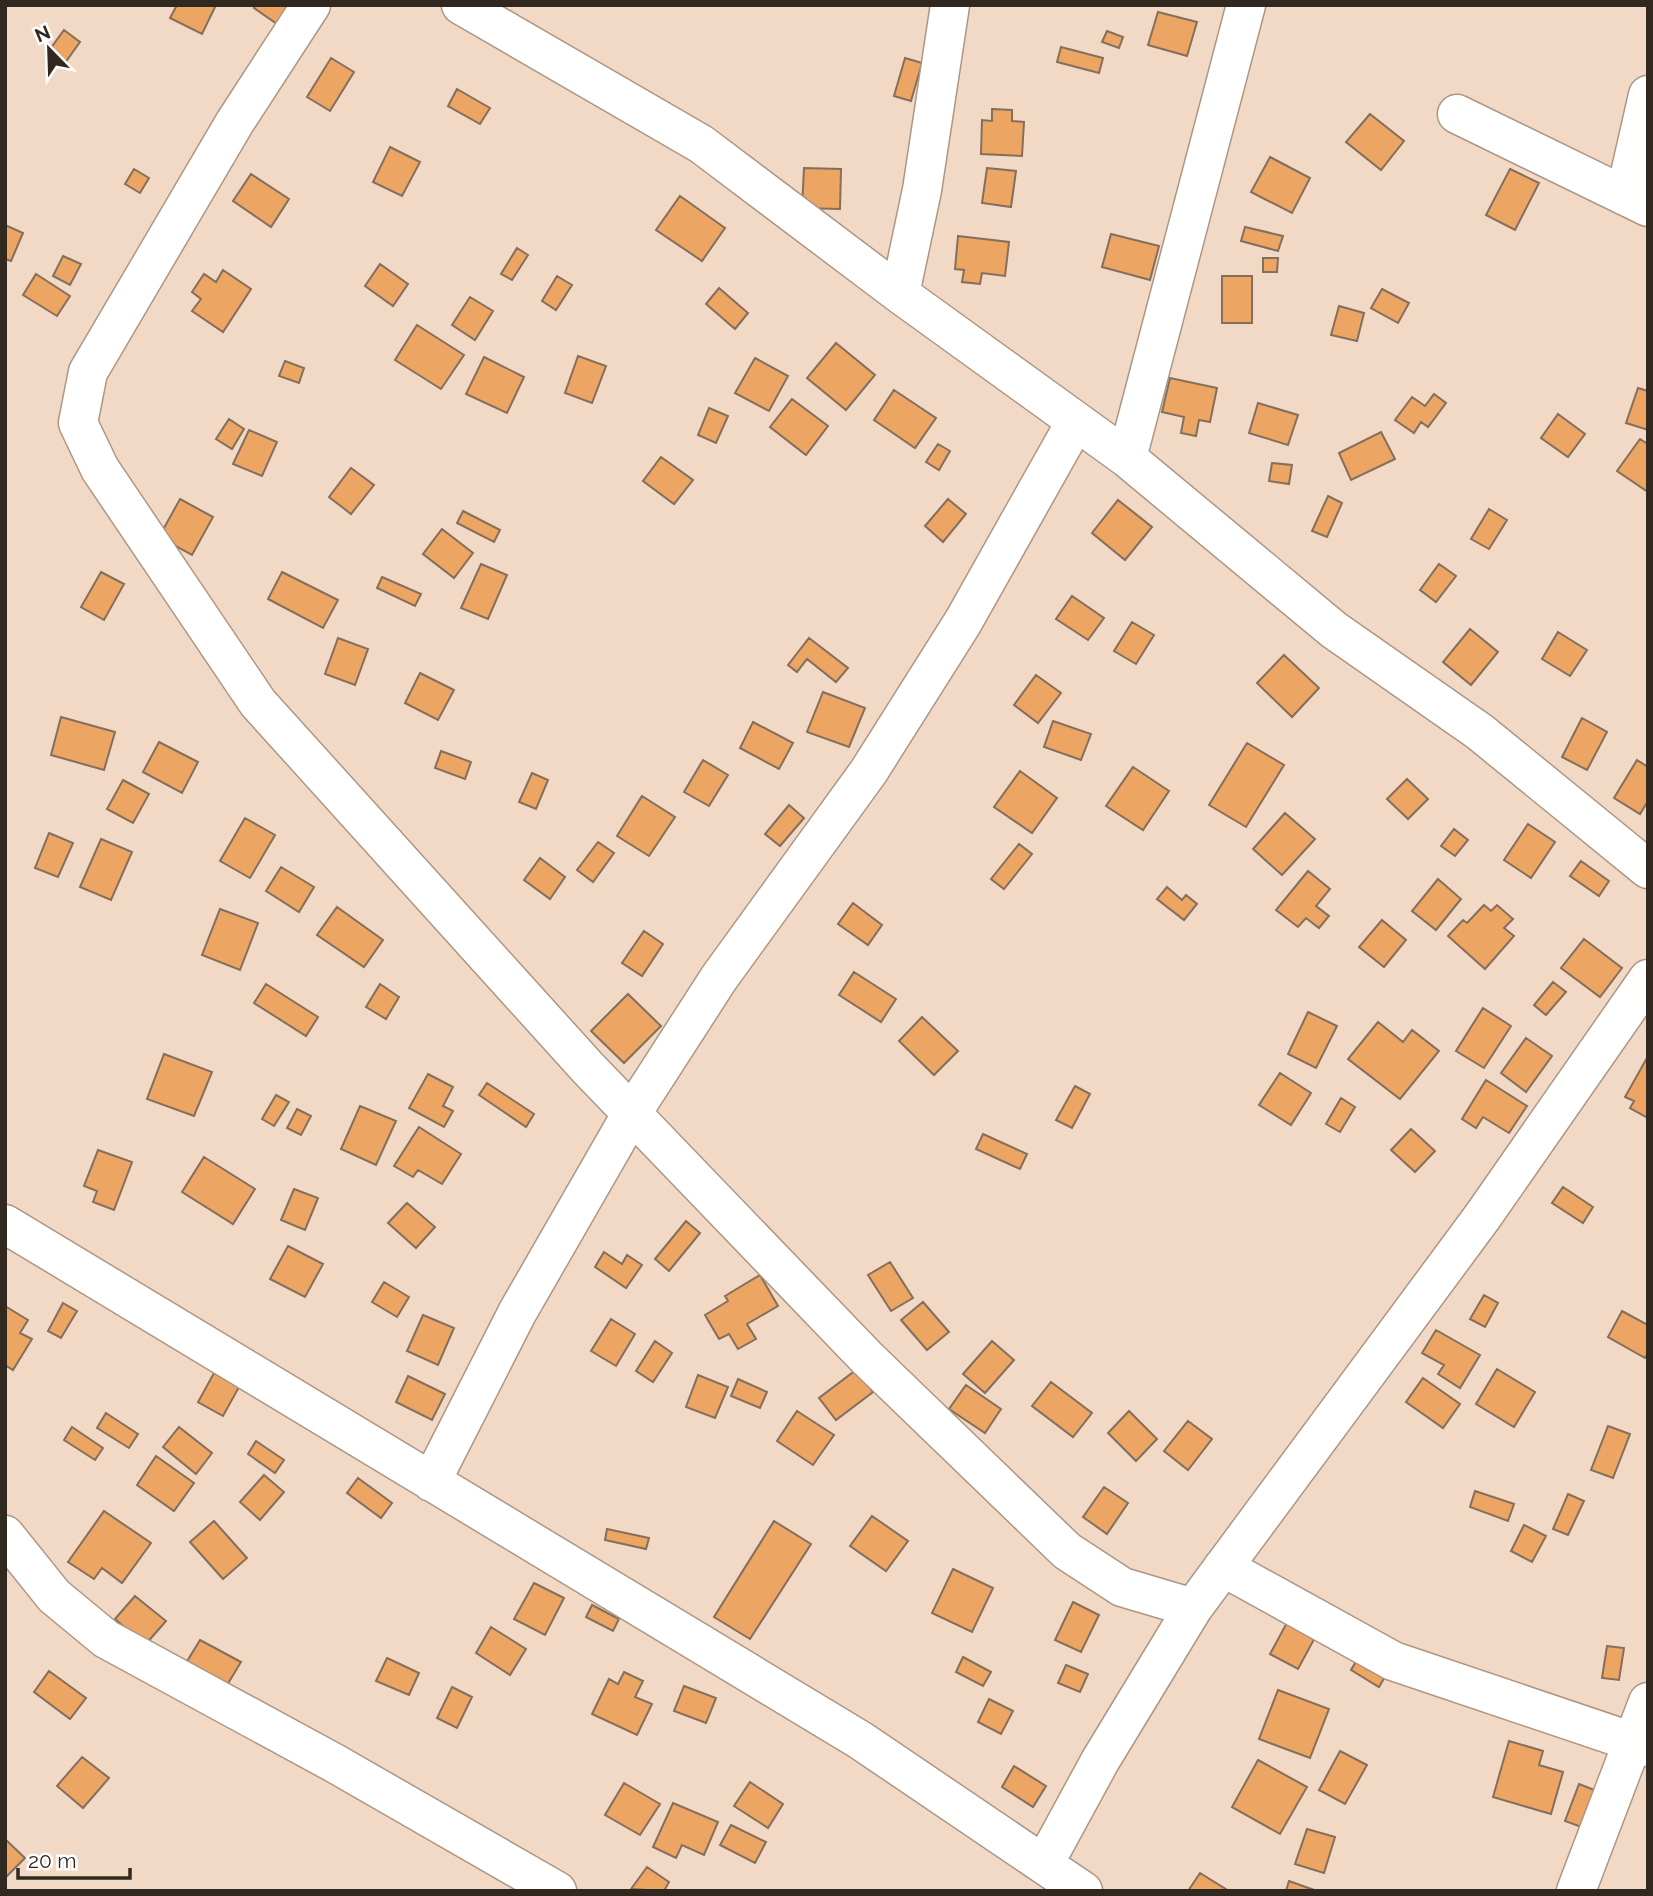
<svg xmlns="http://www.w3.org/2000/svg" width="1653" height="1896" viewBox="0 0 1653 1896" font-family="Raleway,sans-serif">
	<rect width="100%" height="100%" fill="#f2d9c5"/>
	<path fill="#eda563" stroke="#846e5c" stroke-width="2" d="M177,5H216L202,34L170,18Z
		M256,5H294L280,26L254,8Z
		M1158,12L1197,22L1187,56L1148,45Z
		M64,30L80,42L65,63L48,52Z
		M1107,31L1123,37L1119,48L1102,42Z
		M1061,47L1103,58L1099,73L1057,62Z
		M331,58L354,72L330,111L307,97Z
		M905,58L922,63L911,101L894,96Z
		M457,89L490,108L480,124L448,106Z
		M992,109L1012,110V121L1024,122L1022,156L981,154L982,120L992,121Z
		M1370,114L1404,141L1381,170L1346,142Z
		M390,147L420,162L402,196L373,182Z
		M1270,157L1310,178L1292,213L1251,192Z
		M804,168L841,169L840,209L802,208Z
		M987,168L1016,171L1011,207L982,203Z
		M134,169L149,178L140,193L125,184Z
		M1510,169L1539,183L1515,230L1486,215Z
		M251,174L289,199L271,227L233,201Z
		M680,196L725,228L702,261L656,230Z
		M5,225L23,233L11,261L5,259Z
		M1245,227L1283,236L1278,251L1241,241Z
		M1111,234L1159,246L1150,280L1102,267Z
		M958,236L1009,242L1005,276L982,273L980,284L962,282L964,270L955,269Z
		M517,248L528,255L512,280L501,274Z
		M63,256L81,264L70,285L53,276Z
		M1263,258H1278L1277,272H1263Z
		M380,264L408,284L393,306L365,286Z
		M223,270L251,289L223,332L192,311L201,299L192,292L204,274L216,282Z
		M36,274L70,296L57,316L23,295Z
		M557,276L572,285L556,310L542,301Z
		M1222,276H1252V323H1222Z
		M719,288L748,313L735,329L706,304Z
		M1382,289L1409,303L1398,323L1371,308Z
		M470,297L493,311L475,340L452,325Z
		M1339,306L1364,313L1357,341L1331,335Z
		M417,325L464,355L441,389L395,360Z
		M836,343L875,375L846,410L807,378Z
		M578,356L606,366L592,403L565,393Z
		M484,357L524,377L507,413L466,394Z
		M755,358L788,376L769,411L735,393Z
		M285,361L304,368L299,383L279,376Z
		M1170,378L1217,388L1210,422L1199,420L1196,436L1181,433L1184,417L1162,412Z
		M1638,388L1648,391V430L1626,423Z
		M894,390L936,418L915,448L874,420Z
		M1434,394L1446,403L1428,427L1421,422L1414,433L1395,420L1412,397L1425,406Z
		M792,399L828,426L806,455L770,427Z
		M1258,403L1298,415L1288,445L1249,433Z
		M709,408L728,416L716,443L698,435Z
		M1558,414L1585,434L1568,457L1541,438Z
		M229,419L244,429L232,449L216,439Z
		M249,430L277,442L262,476L233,464Z
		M1381,432L1395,459L1351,480L1339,453Z
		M1640,439L1648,444V492L1617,471Z
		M938,444L950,451L939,470L926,462Z
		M661,457L693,480L674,504L643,481Z
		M1272,463L1292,465L1289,484L1269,481Z
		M351,468L374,485L351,514L329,497Z
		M1328,496L1342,503L1327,537L1312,531Z
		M180,499L213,517L192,555L159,537Z
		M948,499L966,514L943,542L925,526Z
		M1118,500L1152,527L1125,560L1092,533Z
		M1489,509L1507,520L1489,549L1471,539Z
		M463,511L500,530L494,542L457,523Z
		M442,529L473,553L454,578L423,554Z
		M481,564L507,575L488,619L461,608Z
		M1439,564L1456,576L1436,602L1420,590Z
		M101,572L124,584L104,620L81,607Z
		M282,572L338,600L323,628L268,599Z
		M382,577L421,594L415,606L377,588Z
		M1072,596L1104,618L1088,640L1056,619Z
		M1132,622L1154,635L1136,664L1114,651Z
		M1470,629L1498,652L1471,685L1443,662Z
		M1558,632L1587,650L1570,676L1542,659Z
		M338,638L368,649L355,685L325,674Z
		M809,638L848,668L836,682L807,659L797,672L788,665Z
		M1284,655L1319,688L1292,717L1257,683Z
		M420,673L454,690L438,720L405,703Z
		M1036,675L1061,693L1038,723L1014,705Z
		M823,692L865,708L849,747L807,732Z
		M61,717L115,732L104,770L51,755Z
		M1582,718L1607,732L1587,770L1562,757Z
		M1053,721L1091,734L1081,760L1044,747Z
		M753,722L793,743L779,769L740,748Z
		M159,742L198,762L182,793L143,772Z
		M1247,743L1284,765L1246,827L1209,805Z
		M441,751L471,762L465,779L435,768Z
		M703,760L728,775L709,806L684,792Z
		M1637,760L1648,767V801L1640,814L1614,798Z
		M1133,767L1169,791L1143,830L1106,806Z
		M1020,771L1057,798L1032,833L994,807Z
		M532,773L548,780L536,809L519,802Z
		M1407,779L1428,799L1408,819L1387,799Z
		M123,780L149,794L133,823L107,809Z
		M642,796L675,817L649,856L617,836Z
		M789,805L804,818L780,846L765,834Z
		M1285,813L1315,839L1282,875L1253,849Z
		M245,818L275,835L250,878L220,861Z
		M1528,824L1555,842L1531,878L1504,860Z
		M1454,829L1468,840L1455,856L1441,846Z
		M49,833L73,843L58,877L35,868Z
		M101,839L132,852L111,900L80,887Z
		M598,842L614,853L593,882L577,870Z
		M1019,844L1032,854L1004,889L991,879Z
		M540,858L565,877L550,899L524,880Z
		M1581,861L1609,881L1599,896L1570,876Z
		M281,867L314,887L299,912L266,891Z
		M1308,871L1330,889L1316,906L1329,916L1319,928L1306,918L1298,927L1276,910Z
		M1438,879L1461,899L1436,930L1412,911Z
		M1167,887L1182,900L1186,895L1197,904L1184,920L1157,899Z
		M853,903L882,925L868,945L838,924Z
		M1484,905L1491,911L1497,905L1513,919L1504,928L1514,936L1485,969L1448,936L1463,920L1467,923Z
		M337,907L383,940L364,967L317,935Z
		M220,909L258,923L240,970L202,955Z
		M1382,920L1406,940L1384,967L1359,947Z
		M644,931L663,944L642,976L622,963Z
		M1584,939L1622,968L1600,997L1561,968Z
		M854,972L896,999L881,1022L839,995Z
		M1553,982L1566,992L1546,1015L1534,1005Z
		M266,984L318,1017L306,1036L254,1003Z
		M380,984L399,997L386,1019L366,1007Z
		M628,994L661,1026L624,1063L591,1031Z
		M1483,1008L1511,1026L1484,1068L1456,1051Z
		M1308,1012L1337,1026L1316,1068L1288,1054Z
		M922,1017L958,1051L934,1075L899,1041Z
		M1378,1022L1403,1042L1412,1030L1439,1051L1400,1099L1348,1059Z
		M1526,1038L1552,1056L1526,1092L1501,1073Z
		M164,1054L212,1072L194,1116L147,1099Z
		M1648,1056V1118L1630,1108L1634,1101L1625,1097Z
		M1280,1073L1311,1093L1291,1125L1259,1105Z
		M428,1074L453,1087L443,1106L453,1111L444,1127L409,1108Z
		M1486,1080L1527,1106L1509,1133L1483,1117L1476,1128L1462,1119Z
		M487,1083L534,1114L526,1127L479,1095Z
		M1075,1086L1090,1094L1072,1128L1056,1120Z
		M276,1095L289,1102L274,1126L262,1119Z
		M1341,1098L1355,1107L1340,1132L1326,1124Z
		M360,1106L396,1121L376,1165L341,1149Z
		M297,1109L311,1116L301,1135L287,1128Z
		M419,1127L461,1154L442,1184L418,1170L413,1177L394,1166Z
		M1411,1129L1435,1151L1415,1172L1391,1150Z
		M983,1134L1027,1154L1020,1169L976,1149Z
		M98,1150L132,1162L114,1210L93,1202L97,1191L84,1186Z
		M204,1157L255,1189L233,1224L182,1192Z
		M1563,1187L1593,1207L1583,1223L1552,1203Z
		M294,1189L318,1198L305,1230L281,1220Z
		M407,1203L435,1227L416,1248L388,1223Z
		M686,1221L700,1233L669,1271L655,1259Z
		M288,1246L323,1264L305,1297L270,1279Z
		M604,1252L622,1264L627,1255L642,1265L626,1288L595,1267Z
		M890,1262L913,1298L891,1311L868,1275Z
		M760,1275L778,1306L747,1324L756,1339L738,1349L729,1334L719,1339L705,1315L728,1301L725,1296Z
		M384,1282L409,1297L397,1317L372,1302Z
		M1484,1295L1498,1303L1485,1327L1470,1319Z
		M923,1302L949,1332L927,1350L901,1320Z
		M63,1303L77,1311L61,1338L48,1331Z
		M5,1306L28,1320L20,1333L32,1339L13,1370L5,1365Z
		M1622,1311L1648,1325V1353L1645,1358L1608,1337Z
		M423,1315L454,1328L438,1365L407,1351Z
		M611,1319L635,1334L616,1366L591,1351Z
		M1436,1330L1480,1355L1460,1388L1438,1374L1444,1365L1422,1353Z
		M655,1341L672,1353L653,1382L636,1371Z
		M992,1341L1014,1360L985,1393L963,1374Z
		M1497,1369L1535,1392L1514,1427L1476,1404Z
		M856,1370L873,1392L836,1420L819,1398Z
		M214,1373L239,1387L223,1416L198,1402Z
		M698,1375L728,1387L715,1418L686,1407Z
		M408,1376L445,1394L432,1420L396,1402Z
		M1423,1378L1460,1404L1443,1428L1406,1402Z
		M738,1379L767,1392L760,1408L731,1396Z
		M1051,1382L1092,1413L1073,1437L1032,1406Z
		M966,1385L1001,1409L985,1433L949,1409Z
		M797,1411L834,1435L813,1465L777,1441Z
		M1129,1411L1157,1439L1136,1461L1108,1433Z
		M106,1413L138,1434L129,1448L97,1428Z
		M1188,1421L1212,1439L1188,1470L1164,1451Z
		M1608,1426L1630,1434L1613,1478L1591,1470Z
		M72,1427L103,1448L95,1460L64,1440Z
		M179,1427L212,1453L196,1474L163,1447Z
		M256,1441L284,1460L275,1473L248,1454Z
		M156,1456L194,1483L174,1511L137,1485Z
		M264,1475L284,1492L260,1520L240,1502Z
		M358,1478L392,1503L381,1518L347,1493Z
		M1104,1487L1128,1503L1107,1534L1083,1517Z
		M1475,1491L1514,1504L1508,1521L1470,1507Z
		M1568,1494L1584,1501L1568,1535L1553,1529Z
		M104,1511L151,1543L122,1583L102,1568L94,1579L68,1562Z
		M872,1516L908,1541L886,1571L850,1546Z
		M214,1521L247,1558L223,1579L190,1542Z
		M774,1521L811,1544L750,1639L714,1617Z
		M1524,1525L1546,1536L1532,1562L1511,1551Z
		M607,1529L649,1538L646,1549L605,1540Z
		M953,1569L993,1588L972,1632L932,1613Z
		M534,1583L564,1598L545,1635L514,1619Z
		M135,1596L166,1621L145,1645L115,1619Z
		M1073,1602L1099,1615L1081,1652L1055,1640Z
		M592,1605L619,1619L613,1631L586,1617Z
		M1290,1617L1318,1632L1298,1669L1270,1654Z
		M491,1627L526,1649L510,1675L476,1653Z
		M200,1640L241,1662L226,1687L186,1663Z
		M1607,1646L1624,1648L1619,1680L1602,1678Z
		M963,1657L991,1672L983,1686L956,1672Z
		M387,1658L419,1673L409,1695L376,1681Z
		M1358,1658L1386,1675L1379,1687L1351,1670Z
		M1066,1665L1088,1674L1080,1692L1058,1683Z
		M49,1671L86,1698L70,1719L34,1692Z
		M624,1672L643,1681L635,1697L652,1704L637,1735L592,1714L609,1679L618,1684Z
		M684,1686L716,1698L706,1723L674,1711Z
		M452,1687L472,1697L457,1728L437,1718Z
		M1278,1690L1329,1709L1310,1758L1259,1739Z
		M989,1699L1013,1711L1001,1734L978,1722Z
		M1509,1741L1543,1751L1539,1765L1563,1772L1551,1814L1493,1797Z
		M1340,1751L1367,1765L1345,1804L1319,1790Z
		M82,1757L109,1778L83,1808L57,1786Z
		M1258,1760L1307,1787L1280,1834L1232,1807Z
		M1014,1766L1046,1786L1033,1807L1002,1787Z
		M750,1782L783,1804L768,1828L734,1806Z
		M624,1783L660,1804L640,1835L605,1815Z
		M1579,1784L1597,1791L1584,1828L1565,1821Z
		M673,1803L718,1822L704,1855L682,1845L676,1858L653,1847Z
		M731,1825L766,1842L755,1863L720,1845Z
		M1307,1829L1335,1837L1324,1873L1295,1864Z
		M5,1839L25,1858L5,1878Z
		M647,1867L669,1882L664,1891L631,1889Z
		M1200,1873L1229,1891H1188Z
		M1289,1881L1317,1891H1286Z"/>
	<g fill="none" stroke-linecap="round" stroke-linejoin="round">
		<g stroke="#ad9683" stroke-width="41">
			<path id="street" d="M311,5L235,122L88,372L78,423L100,469L258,703L587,1067L867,1358L1067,1551L1122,1587L1193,1608
				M461,5L701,144L900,294
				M950,5L922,190L900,294L1127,458L1334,630L1480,732L1648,869
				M1457,114L1648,207
				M1625,196L1648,95
				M1127,458L1246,5
				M5,1224L860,1740L1083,1891
				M431,1482L517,1313L632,1113L719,978L869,771L963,622L1075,423
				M5,1535L54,1596L106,1639L336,1764L557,1891
				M1223,1567L1393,1661L1648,1747
				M1044,1864L1100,1761L1193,1608L1483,1216L1648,979
				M1576,1891L1648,1702"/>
		</g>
		<use href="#street" stroke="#fff" stroke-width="38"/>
	</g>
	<rect width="1653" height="1896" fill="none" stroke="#312820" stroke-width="14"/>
	<g transform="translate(49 49) rotate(337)" stroke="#ffffff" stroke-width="5" paint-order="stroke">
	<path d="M0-5L12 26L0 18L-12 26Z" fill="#312820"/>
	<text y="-10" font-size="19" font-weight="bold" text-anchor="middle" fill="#312820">N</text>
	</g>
	<path d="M18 1868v10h112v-10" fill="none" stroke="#312820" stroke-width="3.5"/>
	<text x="28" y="1868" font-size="21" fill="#312820" stroke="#ffffff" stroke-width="5" paint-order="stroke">20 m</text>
</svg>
